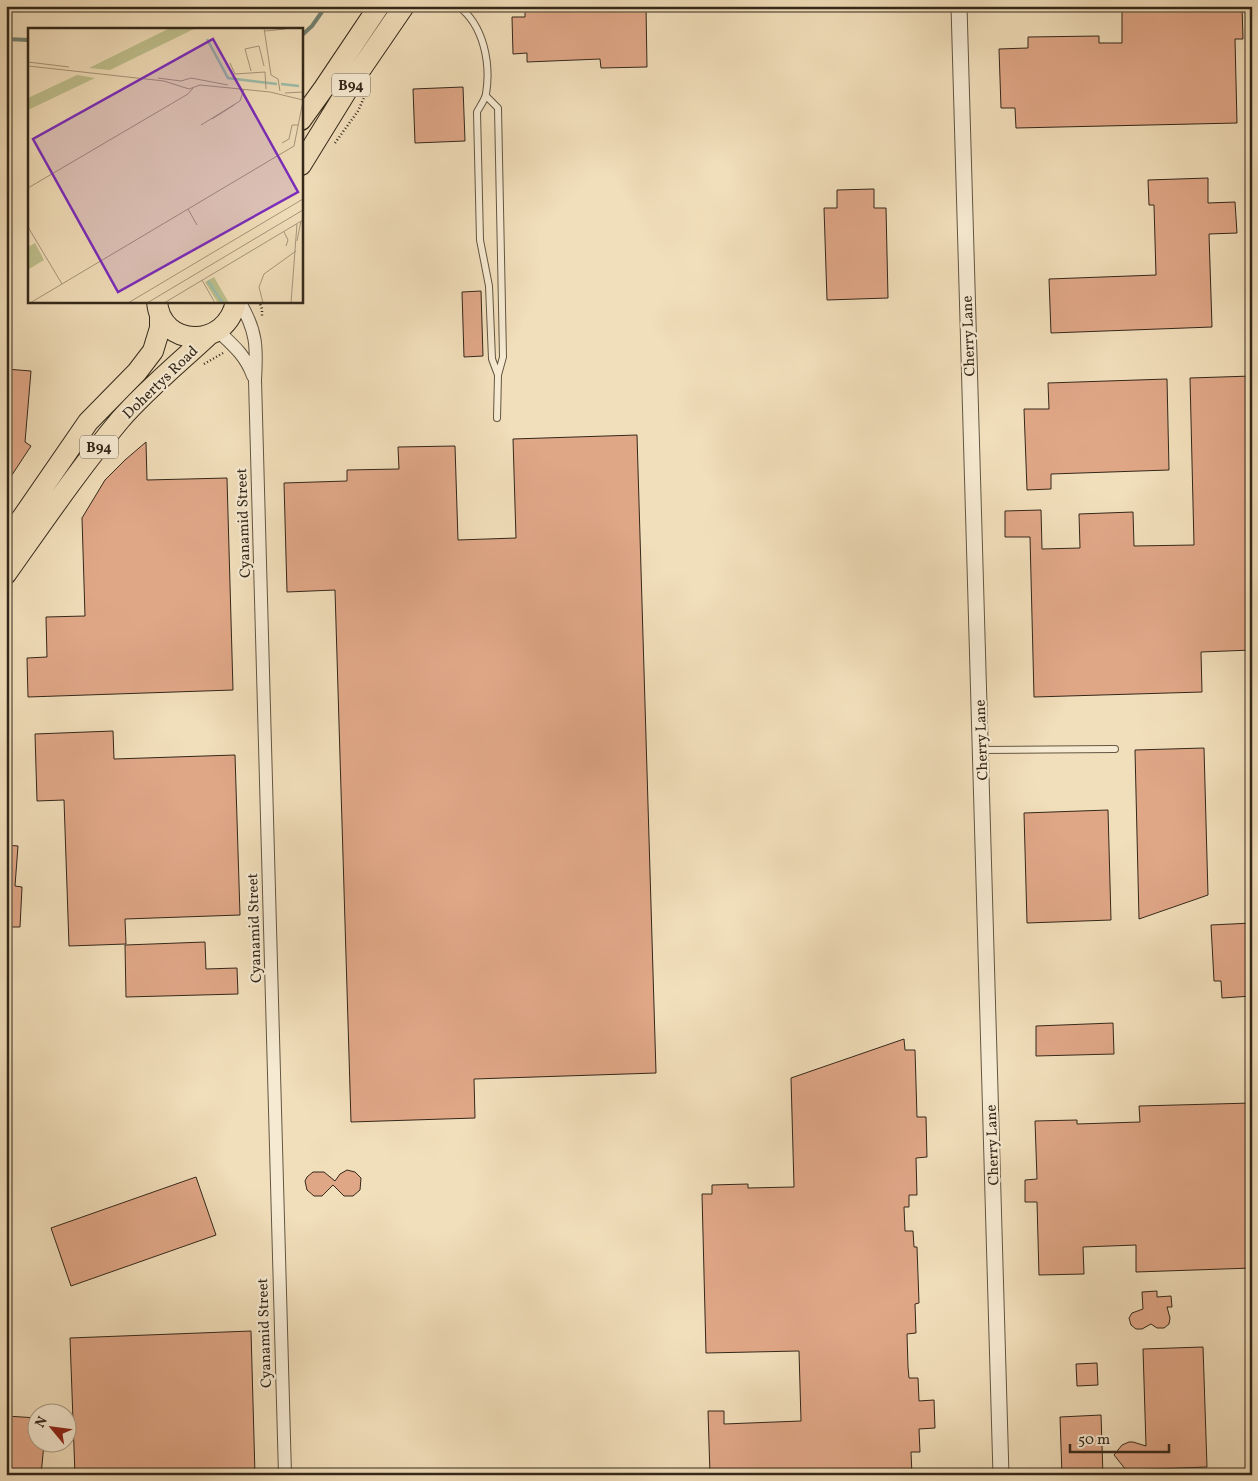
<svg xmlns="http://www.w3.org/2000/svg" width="1258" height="1481" viewBox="0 0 1258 1481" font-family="Vollkorn,serif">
	<rect width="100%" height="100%" fill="#f1deba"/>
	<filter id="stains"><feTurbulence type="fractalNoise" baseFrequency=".004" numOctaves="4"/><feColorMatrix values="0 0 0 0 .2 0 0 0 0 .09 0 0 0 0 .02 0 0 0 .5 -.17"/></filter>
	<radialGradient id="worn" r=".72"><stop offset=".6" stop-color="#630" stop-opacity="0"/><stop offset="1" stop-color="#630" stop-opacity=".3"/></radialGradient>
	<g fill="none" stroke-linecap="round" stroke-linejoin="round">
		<path stroke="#728170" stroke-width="4" d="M301,36L312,26L326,6
			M6,39L29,40"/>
	</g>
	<path fill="#e0a787" stroke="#34281a" d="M525,6H646L647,67L601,68L600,59L527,62V53L513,54L512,17H525Z
		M1122,6H1242L1243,39H1235L1237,123L1016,128L1015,108H1001L999,49L1028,48V37L1099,36V43H1122Z
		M463,87L465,141L415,143L413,89Z
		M1208,178V203L1235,202L1237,233L1209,234L1212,327L1051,333L1049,279L1156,275L1154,205H1149L1148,180Z
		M874,189V208H886L888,298L827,300L824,208H837V190Z
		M481,291L483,356L464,357L462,292Z
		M6,369L31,371L25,442L31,446L6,484Z
		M1252,376V650L1201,652L1202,692L1034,697L1030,537H1005V511L1041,510L1042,549L1080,548L1079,514L1133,512L1134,546L1194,545L1190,378Z
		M1167,379L1169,470L1051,474V489L1027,490L1024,409H1049L1048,383Z
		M637,435L656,1073L474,1079L475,1118L351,1122L335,590L287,592L284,483L347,481V470L399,469L398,447L455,446L458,540L516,538L513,439Z
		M146,442L147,480L227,478L233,690L28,697L27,658L47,657L46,617L85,616L82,518L105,480L125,460Z
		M113,731L114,759L235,755L240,915L125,919L126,944L69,946L64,800L37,801L35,734Z
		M1204,748L1208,895L1139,919L1135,750Z
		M1108,810L1111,920L1027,923L1024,813Z
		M6,845L18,846L15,886L22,887L20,927H6Z
		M1252,923V996L1222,998L1221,981H1214L1211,925Z
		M205,942L206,969L237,968L238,994L126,997L125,945Z
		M1113,1023L1114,1054L1036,1056V1026Z
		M904,1039L905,1050H915L917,1117H926L927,1157L916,1158L917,1195H909V1207H904L905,1231H913L914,1247H917L919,1303L915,1304L916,1333L907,1334L908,1367L909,1378H918L919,1401L934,1400L935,1428L919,1429L920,1452H911L912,1475H710L708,1411H724V1424L801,1421L799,1351L706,1353L702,1194H712V1185L748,1184V1188L794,1187L791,1078Z
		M1252,1103V1268L1136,1272V1245L1083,1247L1084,1274L1039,1275L1037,1202H1025V1180L1037,1179L1035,1121L1077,1120V1124L1140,1122L1139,1106Z
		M347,1170L355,1172L361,1178L360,1190L353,1196H344L333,1185L322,1196H314L307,1190L305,1181L307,1177L313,1172H324L335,1181L340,1174Z
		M196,1177L216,1235L71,1286L51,1228Z
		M1157,1291V1297L1171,1296L1172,1307H1167L1170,1318L1169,1324L1164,1328H1157L1151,1324L1142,1329H1136L1131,1325L1129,1318L1132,1313L1143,1309L1142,1292Z
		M251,1331L255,1475H75L70,1338Z
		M1203,1347L1207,1467L1126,1470L1114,1455L1122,1445L1129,1442H1133L1146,1446L1143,1349Z
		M1097,1363L1098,1385L1077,1386L1076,1364Z
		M1101,1415L1103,1475H1062L1060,1417Z
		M6,1416L38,1418V1444H44L41,1475H6Z"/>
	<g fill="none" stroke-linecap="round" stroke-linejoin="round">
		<g stroke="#635642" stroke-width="8">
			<path id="service" d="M458,6C484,25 491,64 486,94C485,100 480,106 477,112L480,240L489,286L492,359L498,375
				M486,96L498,108L503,357L498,375L497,418
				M981,750L1115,749"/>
		</g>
		<g stroke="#635642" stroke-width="14">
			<path id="minor" d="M239,301C257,331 257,347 255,380L285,1475
				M218,331C233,345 246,356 253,376"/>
		</g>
		<g stroke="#635642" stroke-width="17">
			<path id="tertiary" d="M959,6L1001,1475"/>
		</g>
		<g stroke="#34281a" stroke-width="22">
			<path id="primary" d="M301,120L324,88L379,6
				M301,165L354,79L404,6
				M157,301C160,348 227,350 236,301
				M6,541L88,422L137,372L153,351L160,328V316
				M6,574C43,522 79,469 120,420C147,389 179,363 209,335"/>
		</g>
		<path stroke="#34281a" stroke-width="2.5" stroke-dasharray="1 2.5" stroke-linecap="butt" d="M335,143L358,111L367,91
			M259,301L262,309V318
			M204,364L223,353"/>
		<use href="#service" stroke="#f6ead2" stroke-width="6"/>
		<use href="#minor" stroke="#f6ead2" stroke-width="12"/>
		<use href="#tertiary" stroke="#f6ead2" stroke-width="15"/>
		<use href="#primary" stroke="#f1deba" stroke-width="20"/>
	</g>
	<g text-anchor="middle" stroke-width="4.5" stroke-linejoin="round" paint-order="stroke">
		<g fill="#f6ead2" stroke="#6e6251" stroke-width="1">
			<rect x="332" y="73.5" width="38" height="23" rx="4"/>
			<rect x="80" y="435.5" width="38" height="23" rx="4"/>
		</g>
		<g font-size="14" font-weight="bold" fill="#34281a">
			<text x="351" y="90">B94</text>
			<text x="99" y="452">B94</text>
		</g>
		<g font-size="15" fill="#34281a" stroke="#f6ead2">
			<text transform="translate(968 336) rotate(-92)" y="5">Cherry Lane</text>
			<text transform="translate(160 382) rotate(-44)" y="5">Dohertys Road</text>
			<text transform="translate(243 523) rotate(-92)" y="5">Cyanamid Street</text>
			<text transform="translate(981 740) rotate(-92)" y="5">Cherry Lane</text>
			<text transform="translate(254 928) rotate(-92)" y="5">Cyanamid Street</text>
			<text transform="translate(992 1145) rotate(-92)" y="5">Cherry Lane</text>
			<text transform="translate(264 1333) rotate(-92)" y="5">Cyanamid Street</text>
		</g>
	</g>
	<g transform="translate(28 28)">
		<rect width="275" height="275" fill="#f1deba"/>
		<path d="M142,0H168L82,42L61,40ZM49,47L67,50L0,82V70ZM7,215L16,232L1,241L0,219ZM186,249L201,275H190L177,254Z" fill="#bec08d"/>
		<path fill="none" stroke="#9cbdaa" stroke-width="2.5" d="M179,11L200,50L249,56M253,56L271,58M180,253L195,275"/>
		<path fill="none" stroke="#a5957a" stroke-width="1" d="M236,0L243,47L250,51L252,63M237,3L257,1M0,34L41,39M202,35L207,46L237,44L238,61M0,38L136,53L161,61L172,57L242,64L275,72M223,43L217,21L231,18L236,38M130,50L153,53L163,50L200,57M257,65L275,64M184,91L206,77M173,97L212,73L216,61M254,115L261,111L264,97H270M0,160L160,66L165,60M160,181L169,197M0,199L34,256M256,204L260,212L258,218M269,213L273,193M174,252L187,275M2,275L266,118L275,73M100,275L275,171M119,275L275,182M136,275L275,192M235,275L231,259L236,246L268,223M263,275L269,196"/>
		<path fill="#7b2cbf" fill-opacity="0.15" stroke="#7b2cbf" stroke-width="2.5" d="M185,11L270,164L90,264L5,111Z"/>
		<rect width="275" height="275" fill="none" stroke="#34281a" stroke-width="2.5"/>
	</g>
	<rect width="1258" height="1481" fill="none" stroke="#f1deba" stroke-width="25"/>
	<rect x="8" y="8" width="1243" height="1466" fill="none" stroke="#34281a" stroke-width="2.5"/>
	<rect x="12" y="12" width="1233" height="1456" fill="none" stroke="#34281a"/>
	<g transform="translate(52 1428) rotate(299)"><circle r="24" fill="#f6ead2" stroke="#a89c88"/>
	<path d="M0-4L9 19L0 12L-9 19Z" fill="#8f2418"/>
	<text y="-8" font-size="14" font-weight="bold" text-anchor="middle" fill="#34281a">N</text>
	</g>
	<path d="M1070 1444v8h99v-8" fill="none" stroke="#34281a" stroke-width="2.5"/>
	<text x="1078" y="1444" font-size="15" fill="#34281a" stroke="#f6ead2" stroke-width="4" paint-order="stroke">50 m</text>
	<rect width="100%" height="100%" filter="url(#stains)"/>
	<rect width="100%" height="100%" fill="url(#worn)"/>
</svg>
